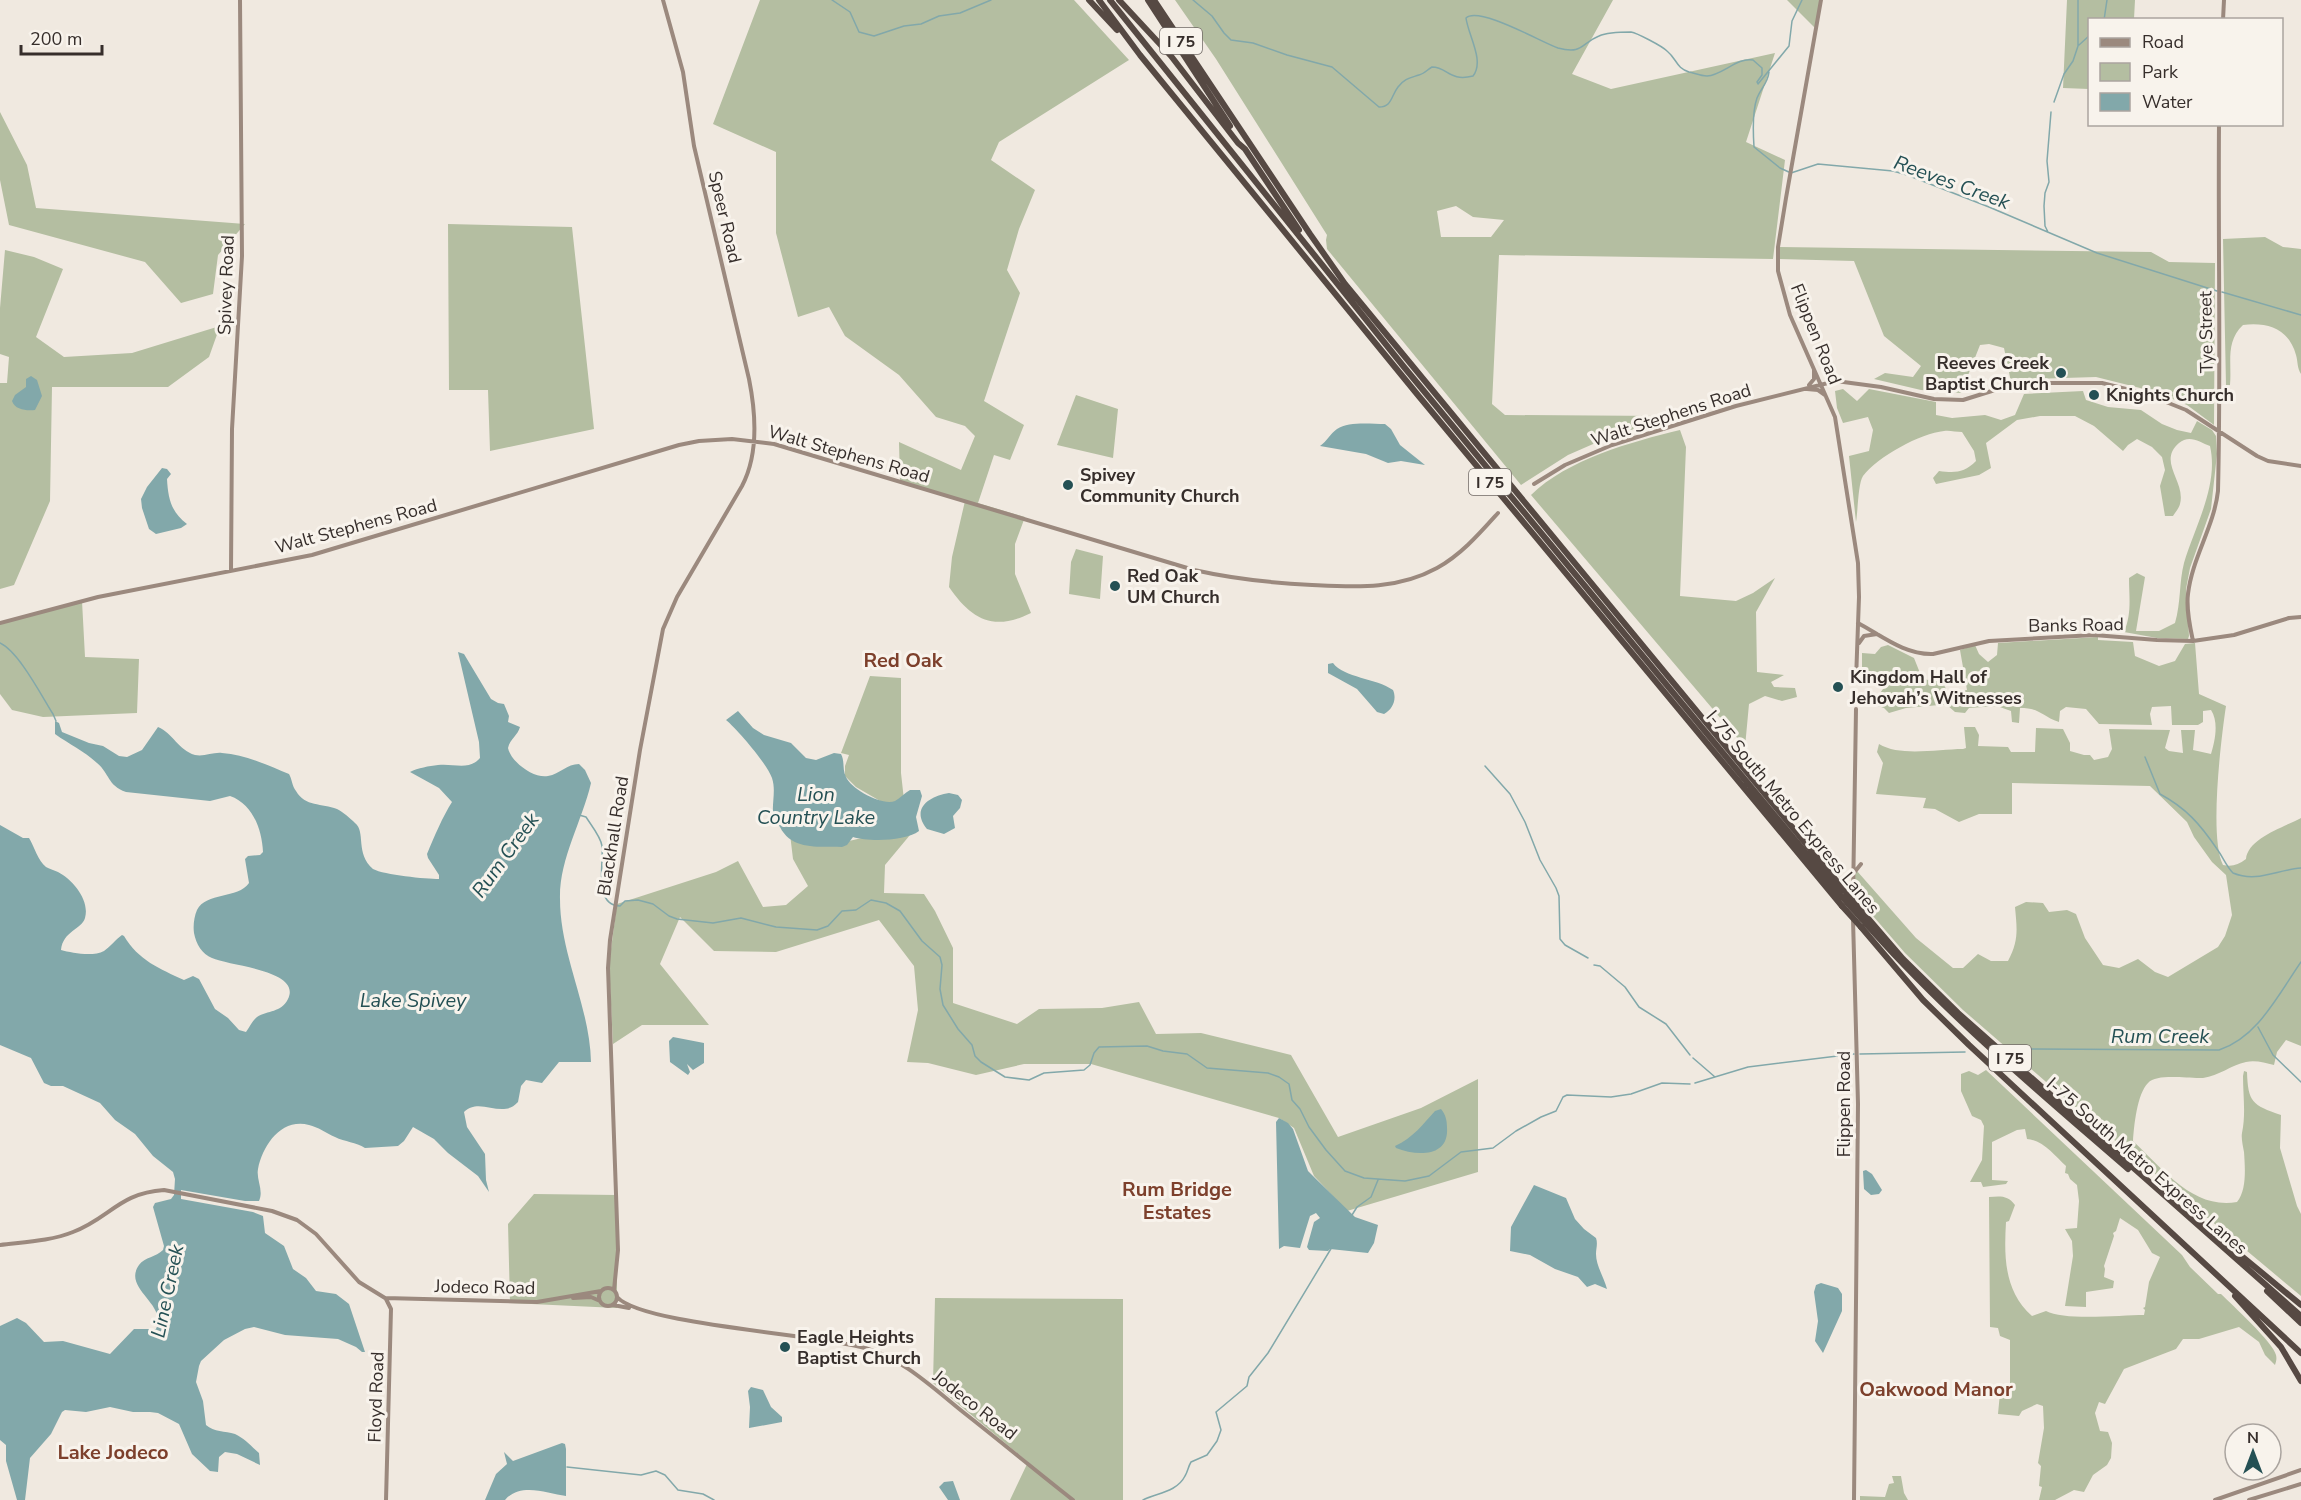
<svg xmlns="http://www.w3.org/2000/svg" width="2301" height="1500" viewBox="0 0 2301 1500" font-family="'Nunito Sans',sans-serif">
	<rect width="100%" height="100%" fill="#f0e9e0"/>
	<path fill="#b4bea1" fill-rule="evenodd" d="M760,0H1074L1129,60L999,142L991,160L1035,190L1019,229L1007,270L1020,293L984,401L1024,425L1010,460L994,455L978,503L1025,517L1015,544V574L1031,613C993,632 971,619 949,587L952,557L965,501L900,481L899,442L961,470L975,436L965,426L936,417L899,375L845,336L829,307L798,317L776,233V152L713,124Z
		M1175,0H1613L1572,74L1611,89L1775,53L1746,142L1785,160L1773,259L1499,255L1492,404L1505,415L1662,416L1663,421L1616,434L1568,455L1521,485L1327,249L1326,240L1327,235L1216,59ZM1456,206L1473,217L1504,220L1491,237H1441L1437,211Z
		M1787,0H1821L1816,29Z
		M2067,0H2135L2134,19L2090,20L2089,89L2063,88Z
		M0,112L27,165L36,208L245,224L218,255L213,294L181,303L145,262L9,225L0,180Z
		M448,224L572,227L594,429L490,451L488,390H449Z
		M2265,237L2283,247L2301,249V374C2297,368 2298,362 2296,355C2289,329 2268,322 2243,325C2225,342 2232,363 2230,385H2226L2223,239Z
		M1780,247L2151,252L2169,262L2215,263L2214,425L2187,405L2156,392L2096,377L2028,379L2011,382L2004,348L1989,344L1980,345L1961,393L1921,390L1874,379L1885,373L1913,377L1921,366L1884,336L1854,261L1779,259Z
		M5,250L34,257L63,269L36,337L64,357L132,353L220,326L209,357L168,387H52L50,501L14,585L0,589V383H7L9,357L0,354V308Z
		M1843,389L1857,401L1869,389L1936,402V415L1952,418L1985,415L2001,420L2015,415L2024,394L2083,391L2086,400L2108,407L2141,410L2162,424L2177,430L2191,433L2197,421L2212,430L2216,436L2217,454L2211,509L2190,568L2186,589L2189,636L2188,639L2157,638L2124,632C2132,613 2129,598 2129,578L2137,573L2145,577L2136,631H2159L2175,623C2181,603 2179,582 2184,563C2195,526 2219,485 2210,446C2200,442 2189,434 2179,443C2157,462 2186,481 2180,504C2179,508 2175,513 2173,516H2165L2160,486L2165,470L2162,457L2152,447L2137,439L2128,445L2123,451L2094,426L2075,416H2040L2017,420L1986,443L1991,468L1979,475L1936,484L1933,478L1939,471C1955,473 1964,473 1976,461L1974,451L1962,432C1956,432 1949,430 1944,431C1921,433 1877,457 1863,476C1858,483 1858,511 1856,522L1849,456L1869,451L1873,430L1868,417L1843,423L1837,408L1835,391Z
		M1076,395L1118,409L1113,458L1057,445Z
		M1680,430L1686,447L1680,596L1736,601L1753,593L1775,578L1756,612L1757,672L1784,675L1771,682L1774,687L1795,688L1797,697L1782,701L1765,696L1749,704L1745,747L1531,495C1568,459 1631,442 1680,430Z
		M1076,549L1103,556L1100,599L1069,594L1071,562Z
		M82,601L85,657L139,659L137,713L43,717L12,710L0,694V622Z
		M2098,637V640L2133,642L2135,656L2159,666L2175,661L2185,644L2195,643L2199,694L2226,706C2221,739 2209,838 2223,865C2232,867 2238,865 2246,859C2248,838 2284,827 2301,818V1046L2286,1040L2277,1052L2274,1065C2265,1063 2256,1060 2246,1062C2231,1065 2219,1076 2203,1078C2189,1079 2157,1073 2148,1083C2137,1094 2134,1126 2133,1141C2162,1168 2193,1210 2237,1202C2247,1190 2245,1167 2244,1152C2243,1146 2241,1138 2242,1133C2246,1114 2243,1095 2243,1076L2244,1071L2247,1072C2248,1102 2252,1105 2281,1115L2280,1148L2297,1206L2301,1214V1296L2082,1113L1963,1010L1905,953L1854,894L1855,875L1857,871L1916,938L1953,968H1963L1978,954L1991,961H2008C2019,941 2017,929 2015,907L2026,902L2043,903L2049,912L2067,910L2076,914L2085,938L2103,965L2119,968L2138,959L2155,972L2168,977L2218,947L2225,936L2232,915L2226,875L2212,862L2194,837L2187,822L2150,786L2012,783V814H1979L1959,822L1935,809L1923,808L1926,798L1876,794L1883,763L1877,752L1879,744C1900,757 1938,749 1963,749L1966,748L1964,727H1975L1979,735L1978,746L2008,747L2011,752H2035L2036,728L2063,729L2070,743V751L2084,755H2090L2094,760L2108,757L2112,749L2109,729L2170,730L2165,748L2169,751L2183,753L2181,730H2195L2193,750L2211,754C2215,741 2219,722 2211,710L2203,711V722L2198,725H2172L2171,706L2152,707L2150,714L2152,725L2099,724L2086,709L2066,707L2060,711L2059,722C2041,716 2041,708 2020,708L2019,723L2012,722L2011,711L1997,706L1969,708L1965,713L1955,712L1947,705H1939L1906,708L1889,713L1884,708L1878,706C1878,689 1885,690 1890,678L1875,672L1862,671V653L1875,654L1881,647L1888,645L1914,658L1922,678L1928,680L1935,674L1940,678L1949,694L1967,690L1960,650L1975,645L1979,654L1988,662L1997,655L1998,643Z
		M870,676L901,678V773L904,800L887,805L856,787L845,776V766L849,755L841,753Z
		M790,834L849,841L879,834L910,835L885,865L884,893L924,894L935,911L953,948V1003L1017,1024L1039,1009L1102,1008L1139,1002L1156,1034L1201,1033L1291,1055L1338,1137L1421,1108L1478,1079V1172L1347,1211L1314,1176L1294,1128L1279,1118L1091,1064H1024L976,1075L928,1063L907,1062L918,1010L914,966L879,920L776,952L714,951L680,917L660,964L709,1025H642L613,1044L609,964L617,904L716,872L738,861L763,907L786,905L808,886L793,859Z
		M1986,1070L2182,1255L2190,1267L2218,1294H2221C2232,1305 2273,1342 2276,1355C2277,1359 2276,1362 2275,1365L2265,1355L2259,1342L2239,1327L2199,1339H2183L2176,1349L2124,1369L2105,1404L2099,1402L2095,1413L2100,1431L2108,1432L2112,1443L2111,1458L2107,1465L2093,1475L2084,1492L2074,1490L2055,1500H2039L2042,1487L2039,1486L2041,1466L2038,1463L2044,1428L2043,1406L2037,1404L2022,1411L2019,1416L1998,1414L2000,1393L2010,1384V1340L2000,1336L1998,1328L1990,1327L1989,1197C2000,1196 2008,1195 2015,1205L2009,1221L2006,1222C2004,1257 2004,1291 2032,1316L2046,1311C2064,1321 2121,1315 2144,1315L2145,1310L2143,1308L2145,1307L2149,1282L2160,1257L2152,1253L2138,1230L2120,1218L2116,1231L2113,1233L2114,1236L2104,1266L2105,1269L2104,1277L2114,1281L2113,1288L2086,1292V1307L2065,1306L2073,1256L2072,1241L2065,1229L2077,1228L2079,1201L2077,1185L2070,1179L2068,1174L2065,1173L2066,1166C2055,1156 2043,1140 2027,1139L2025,1129L2017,1130L1992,1142V1180L2008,1181L2006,1184L1983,1187L1981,1182H1970L1982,1160L1984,1126L1981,1120L1972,1116L1961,1091V1074L1969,1071L1978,1075Z
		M534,1194L617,1195V1308L510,1303L508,1224Z
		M935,1298L1123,1299V1500H1010L1028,1462L933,1383Z
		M1892,1476H1901L1904,1493L1908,1500H1860V1496L1885,1497L1889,1484L1894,1483Z"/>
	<path fill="#82a8aa" d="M31,376L37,380L42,396L35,410C27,411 15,410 12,401L15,395L26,387V379Z
		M1385,424L1391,429L1400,445L1425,465L1401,461L1388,463L1366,454L1320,446C1327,441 1330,434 1337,429C1349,421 1371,424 1385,424Z
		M162,468L167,469L171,474L167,479C168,498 171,512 187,524L181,528L156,534L149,529L142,508L141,499L147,487Z
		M458,652L464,654L491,699L498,703L504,704L509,716L508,722L520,727C518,735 510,739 508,748C511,762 534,779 548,776C560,774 567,764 579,764L585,770L591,783C582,822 559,859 560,899C560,955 590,1007 591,1062H559L542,1083L526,1080L521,1086L518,1102C502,1120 480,1096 464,1112L467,1127L485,1154L486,1180L489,1192L478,1176L448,1153L434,1139L413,1127L404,1141L398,1146L365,1148C356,1142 345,1142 335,1137C326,1133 318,1127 309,1125C281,1118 263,1145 258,1169C256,1180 264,1190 259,1201H245L181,1190V1199L253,1212L263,1216L265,1233L284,1246L293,1269L306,1278L316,1291L336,1294L349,1304L365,1352H362L356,1347L338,1339L285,1335L254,1327L245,1329L224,1340L201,1361L199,1366L196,1382L203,1401L206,1425C214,1432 225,1431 235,1434C244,1438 251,1446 259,1453L260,1465L237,1454L225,1452L219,1457L218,1472L210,1471L192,1454L179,1424L158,1413L150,1412H133L110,1407L86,1412L65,1410L62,1412L51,1434L30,1458L25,1500H17L6,1461V1445L0,1440V1326L17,1318L26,1323L44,1342L63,1341L110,1354L134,1329H156C168,1304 122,1289 139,1265C145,1257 156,1257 163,1250L164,1246L153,1207L155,1203L171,1199L174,1195L175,1179L173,1172L153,1156L135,1134L115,1120L100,1103L63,1086H51L44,1083L31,1058L0,1045V825L23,838H29C34,846 38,861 46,867C49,869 54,870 58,872C73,880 90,900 85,918C82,929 63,931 61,950C72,953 93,957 104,951C110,947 115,940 122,935L124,936C138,960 160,969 184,980L193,976L199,979L215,1009L228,1018L239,1030L246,1032C250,1027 252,1021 257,1017C268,1010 281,1013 288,999C302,970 229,966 212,958C202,954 196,944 194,933C193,926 194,917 197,910C206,892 238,899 249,883L245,859L248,856L260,855L263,852C262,830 253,804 230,796L210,801L126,792C107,785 110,774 97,763C84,751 69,744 55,734V721L59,723L62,732L89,743L103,746L119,756L127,757L142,750L158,727C173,733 178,750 195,755C204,757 213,752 222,753C246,755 267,765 289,774C292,779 292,786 296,791C305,807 322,803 337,809C343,812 350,818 355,823C366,831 355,854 373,869C384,875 426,879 439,879V875L428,858L427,854C434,837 443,816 452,802L439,788L410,772C418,768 429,766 438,765C453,763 469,771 480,758L479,742Z
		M1333,663C1344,678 1376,678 1393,690C1397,699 1393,709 1384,714L1377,712L1357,689L1328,673V664Z
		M738,711L753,728L764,735L791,743L806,758L816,760L834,753L841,754C845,761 842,769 846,777C851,789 882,806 895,801C900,798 905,793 910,790H920L922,796L916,817L919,831C906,841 869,842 853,837L847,845L842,847C819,846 792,851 780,827C777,823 774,820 773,815C772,802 776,790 772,778C767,764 738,730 726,720Z
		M949,793L958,795L962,800L960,808L953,816L955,828L944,834L927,829C910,808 930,796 949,793Z
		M673,1037L704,1043V1063L693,1070L687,1064L690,1072L688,1075L670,1062L669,1041Z
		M1441,1109C1446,1115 1447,1121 1447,1128C1449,1158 1416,1156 1396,1148L1395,1146C1413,1138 1423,1124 1435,1111Z
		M1279,1118L1288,1123L1293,1129L1308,1171L1316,1179L1355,1217L1378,1225L1374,1243L1368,1253L1330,1249L1328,1251L1309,1250L1307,1247L1314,1222L1320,1218L1316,1213L1310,1216L1300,1248L1284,1246L1279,1249L1276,1122Z
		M1866,1170L1872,1174L1882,1190L1879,1194L1871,1195L1864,1189L1863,1171Z
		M1534,1185L1566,1198L1575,1219L1584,1229L1596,1238C1598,1244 1596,1248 1596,1254C1596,1266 1604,1277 1607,1289L1595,1284L1587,1287L1578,1277L1555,1269L1530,1255L1510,1251L1511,1227Z
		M1821,1283L1838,1288L1842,1294V1311L1823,1353L1815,1341L1818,1321L1814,1292L1816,1285Z
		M751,1387L763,1390L771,1407L782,1417V1422L749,1428L750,1407L748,1391Z
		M562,1443L565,1444L566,1449V1496C547,1493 520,1482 505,1500H485L496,1474L507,1464L504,1452L513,1461Z
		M953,1481L960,1500H948L939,1487L944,1482Z"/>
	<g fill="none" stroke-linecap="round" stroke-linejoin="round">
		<path stroke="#82a8aa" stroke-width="1.5" d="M832,0L850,12L859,32L874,36L904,26L921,24L939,16L960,13L991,0
			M1193,0L1212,16L1224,33L1231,40L1253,43L1287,55L1332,67L1379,107C1392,107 1391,96 1398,87C1405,78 1410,78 1419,75C1424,74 1428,69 1432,67C1448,67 1449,82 1473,76C1485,61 1468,35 1466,18C1479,6 1541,42 1558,48C1583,55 1581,43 1599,36C1608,32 1621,32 1631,32C1637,33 1662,46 1667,51C1677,59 1676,68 1689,72C1694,73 1701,76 1707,76C1723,75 1737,57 1753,60L1762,68V75L1757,82L1758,84L1789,46L1792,21L1802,0
			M2104,20L2107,0
			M2079,45L2090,35
			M1769,72C1768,83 1761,88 1757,98C1752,112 1753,132 1754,147L1780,168L1791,173L1818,164L1893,171L1907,175L1989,207L2097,253L2217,291
			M2054,102L2064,74L2073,61L2078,46V0
			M2048,232L2045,226L2044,206L2045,193L2049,182L2047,161L2051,112
			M2222,292L2301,315
			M0,643C19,652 41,695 53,714L56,721
			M2145,757L2160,794C2186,808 2200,824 2217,849C2223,857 2226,866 2233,873C2257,883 2276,870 2301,868
			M1485,766L1510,794L1525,822L1540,860L1556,888L1559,896L1560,939L1565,945L1588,958
			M579,815L586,817C591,825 601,837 602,846C604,864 593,905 620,906L625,901L638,900L653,904L669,916L677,919L713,923L741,918L776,927L817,930L828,926L842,911L856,910L871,900L886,903L900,911L922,941L940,957L942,965L940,989L943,1005L958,1029L972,1045L975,1056L981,1062L1005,1077L1029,1080L1044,1073L1084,1070L1090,1065L1094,1053L1099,1047L1147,1046L1163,1051L1187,1054L1207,1068L1268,1073L1279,1077L1289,1084L1292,1100L1300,1109L1309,1127L1326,1150L1345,1171L1364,1178L1405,1181L1429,1176L1461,1152L1493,1148L1516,1131L1541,1117L1556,1111L1563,1097L1567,1095L1611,1097L1631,1094L1662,1083L1690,1084
			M1594,965L1600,966L1625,987L1639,1007L1666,1024L1690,1055
			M2258,1027L2273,1055L2301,1082
			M2015,1049L2219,1050C2258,1037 2278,995 2301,962
			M1860,1054L1965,1052
			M1693,1058L1715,1077
			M1695,1083L1748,1067L1854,1054
			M1352,1215L1357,1207L1371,1197L1378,1180
			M567,1467L641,1475L656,1471L665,1475L678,1490L703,1494L714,1500
			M1143,1500C1157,1493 1177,1492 1185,1476C1188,1471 1188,1467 1191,1462L1207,1455L1217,1441L1221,1430L1216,1412L1247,1386L1249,1377L1268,1353L1332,1247"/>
		<path stroke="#9b897e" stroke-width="4" d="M1821,0L1786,198L1778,247V271L1790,315L1835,417L1858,563L1859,597L1856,680
			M2223,20L2224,0
			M1809,385L1814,379V370
			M1807,389L1818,390L1825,395
			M1534,484L1565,465L1612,445L1736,406L1836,381L1881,387L1934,399L1963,400L1995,390L2035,383H2102L2146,394L2186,410L2257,456L2268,461L2301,466
			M231,571L232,429L242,256L240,0
			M0,623L98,597L312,555L679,445L699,441L732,439L774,444L1194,570C1234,579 1272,583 1312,585C1356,587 1397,590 1437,568C1461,555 1480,533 1498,513
			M1858,623C1882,636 1905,655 1933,654L1989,641L2094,635L2157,640L2193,641L2234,635L2289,618L2301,617
			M2193,641C2190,627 2186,609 2188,594C2192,558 2214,527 2218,491C2221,369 2218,247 2219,124
			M1859,643L1864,636L1877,634
			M1853,874L1861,864
			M1853,899L1856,709
			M1853,919L1858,1104L1854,1500
			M0,1245C24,1242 51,1241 73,1232C110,1218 119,1193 164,1190L272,1211L297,1220L316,1234L359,1282L385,1298L537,1302L601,1291
			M599 1297a9 9 0 1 1 18 0a9 9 0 1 1-18 0Z
			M614,1290L618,1250L608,968L610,940L640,750L663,629L677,597L742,486C759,454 756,414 749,379L694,146L683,72L663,0
			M617,1297C642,1325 818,1334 865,1348C902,1358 933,1388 963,1412C1000,1441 1036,1471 1073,1500
			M573,1298L591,1297L600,1301
			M386,1299L391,1309L386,1500
			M613,1305L629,1308
			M2215,1500L2301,1470
			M2249,1500L2301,1484"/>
		<path stroke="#564943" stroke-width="6" d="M1089,0L1117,30
			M1099,0L1140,55L1417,394L1842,906
			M1110,0L1404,367L1842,897
			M1119,0L1171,56L1238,143L1245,149L1299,230
			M1148,0L1230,126
			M1154,0L1310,234L1345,284L1844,890
			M1860,909L1903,959L1958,1013L2301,1316
			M1862,919C1942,1011 2036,1089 2128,1169
			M1861,927L1923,1000L1969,1045L2301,1353
			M2193,1216L2301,1305
			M2267,1291L2301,1323
			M2235,1296L2281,1347L2301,1381"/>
		<path stroke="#564943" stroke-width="6" d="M1844,890L1860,909
			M1842,897L1862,919
			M1842,906L1861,927"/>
	</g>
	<g fill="#245054" stroke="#f8f3ec" stroke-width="2">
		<circle cx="2061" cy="373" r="6"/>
		<circle cx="2094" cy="395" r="6"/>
		<circle cx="1068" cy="485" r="6"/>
		<circle cx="1115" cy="586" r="6"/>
		<circle cx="1838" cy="687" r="6"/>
		<circle cx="785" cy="1347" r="6"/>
	</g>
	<g text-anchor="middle" stroke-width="6" stroke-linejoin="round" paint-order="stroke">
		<g fill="#f8f3ec" stroke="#706965" stroke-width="1.5">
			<rect x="1160" y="28" width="42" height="26" rx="4.5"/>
			<rect x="1469" y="469" width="42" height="26" rx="4.5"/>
			<rect x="1989" y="1045" width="42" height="26" rx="4.5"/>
		</g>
		<g font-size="16" font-weight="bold" fill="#362e2b">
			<text x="1181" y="47">I 75</text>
			<text x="1490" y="488">I 75</text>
			<text x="2010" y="1064">I 75</text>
		</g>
		<g font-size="18" fill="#362e2b" stroke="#f8f3ec">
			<text transform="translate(725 217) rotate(77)" y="6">Speer Road</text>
			<text transform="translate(226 285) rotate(-88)" y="6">Spivey Road</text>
			<text transform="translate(2206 332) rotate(-91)" y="6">Tye Street</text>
			<text transform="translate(1816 334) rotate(68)" y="6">Flippen Road</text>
			<text transform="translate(1671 415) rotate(-18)" y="6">Walt Stephens Road</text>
			<text transform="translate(849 454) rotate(16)" y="6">Walt Stephens Road</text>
			<text transform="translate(356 526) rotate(-15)" y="6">Walt Stephens Road</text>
			<text transform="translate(2076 625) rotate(-1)" y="6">Banks Road</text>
			<text transform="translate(1793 812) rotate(50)" y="6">I-75 South Metro Express Lanes</text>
			<text transform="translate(613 836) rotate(-81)" y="6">Blackhall Road</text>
			<text transform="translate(1844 1104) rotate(-90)" y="6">Flippen Road</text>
			<text transform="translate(2147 1166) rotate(41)" y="6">I-75 South Metro Express Lanes</text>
			<text transform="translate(485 1287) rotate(1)" y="6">Jodeco Road</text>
			<text transform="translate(376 1397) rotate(-88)" y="6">Floyd Road</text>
			<text transform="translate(975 1405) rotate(38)" y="6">Jodeco Road</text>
		</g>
		<g font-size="18" font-weight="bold" fill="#362e2b" stroke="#f8f3ec" text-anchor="start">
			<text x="2049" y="369" text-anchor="end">Reeves Creek<tspan x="2049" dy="21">Baptist Church</tspan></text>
			<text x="2106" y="401">Knights Church</text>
			<text x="1080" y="481">Spivey<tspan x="1080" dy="21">Community Church</tspan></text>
			<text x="1127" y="582">Red Oak<tspan x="1127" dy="21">UM Church</tspan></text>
			<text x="1850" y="683">Kingdom Hall of<tspan x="1850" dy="21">Jehovah’s Witnesses</tspan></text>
			<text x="797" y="1343">Eagle Heights<tspan x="797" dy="21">Baptist Church</tspan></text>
		</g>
		<g font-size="20" font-style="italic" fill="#245054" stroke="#f8f3ec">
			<text transform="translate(1952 182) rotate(20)" y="7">Reeves Creek</text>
			<text x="816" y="801">Lion<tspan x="816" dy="23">Country Lake</tspan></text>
			<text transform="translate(505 855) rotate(-54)" y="7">Rum Creek</text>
			<text x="413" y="1007">Lake Spivey</text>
			<text x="2160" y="1043">Rum Creek</text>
			<text transform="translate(167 1291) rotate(-78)" y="7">Line Creek</text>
		</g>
		<g font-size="20" font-weight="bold" fill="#7d402c" stroke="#f8f3ec">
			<text x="903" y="667">Red Oak</text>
			<text x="1177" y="1196">Rum Bridge<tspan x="1177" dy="23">Estates</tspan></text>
			<text x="1936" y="1396">Oakwood Manor</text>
			<text x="113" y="1459">Lake Jodeco</text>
		</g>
	</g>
	<rect x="2088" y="18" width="195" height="108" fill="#f8f3ec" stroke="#aaa49f" stroke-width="1.5"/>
	<rect x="2100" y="38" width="30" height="9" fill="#9b897e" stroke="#aaa49f" stroke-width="1.5"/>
	<text x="2142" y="48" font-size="18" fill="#362e2b">Road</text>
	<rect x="2100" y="63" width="30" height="18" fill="#b4bea1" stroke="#aaa49f" stroke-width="1.5"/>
	<text x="2142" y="78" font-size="18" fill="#362e2b">Park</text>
	<rect x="2100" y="93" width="30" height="18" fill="#82a8aa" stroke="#aaa49f" stroke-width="1.5"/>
	<text x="2142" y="108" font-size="18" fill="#362e2b">Water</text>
	<g transform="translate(2253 1452)"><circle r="28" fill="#f8f3ec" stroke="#aaa49f" stroke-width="1.5"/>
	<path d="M0-4.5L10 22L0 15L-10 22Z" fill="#245054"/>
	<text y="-9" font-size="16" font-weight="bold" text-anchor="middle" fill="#362e2b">N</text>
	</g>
	<path d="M21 45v9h81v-9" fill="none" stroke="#362e2b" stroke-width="3"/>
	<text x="30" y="45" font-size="18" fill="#362e2b" stroke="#f8f3ec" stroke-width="4.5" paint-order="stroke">200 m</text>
</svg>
